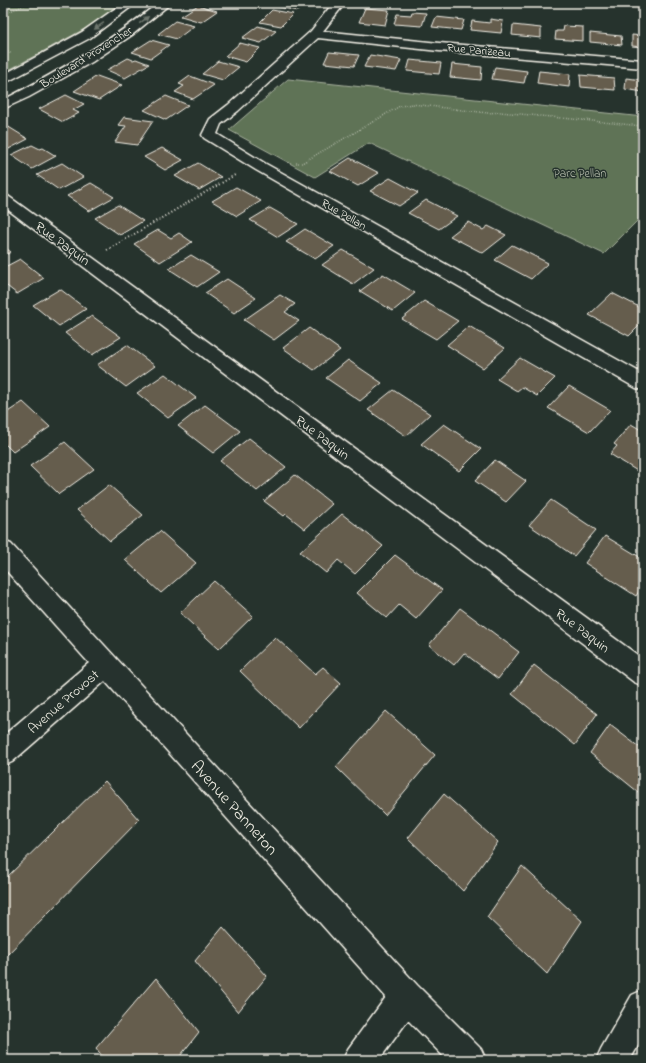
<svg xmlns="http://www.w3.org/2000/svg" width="646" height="1063" viewBox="0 0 646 1063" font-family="'Indie Flower',sans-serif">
	<rect width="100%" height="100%" fill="#26332d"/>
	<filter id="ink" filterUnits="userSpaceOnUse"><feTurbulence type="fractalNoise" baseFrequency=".025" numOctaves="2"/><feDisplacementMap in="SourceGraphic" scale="8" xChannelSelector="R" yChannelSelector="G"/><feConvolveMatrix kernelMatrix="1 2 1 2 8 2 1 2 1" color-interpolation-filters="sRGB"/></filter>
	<g filter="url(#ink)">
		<path fill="#5e7356" stroke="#a9b29f" d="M3,3H122L127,6L3,73Z
			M288,79L643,117V215L604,254L369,143L315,177L229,130Z"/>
		<path fill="#655d4e" stroke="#f4f1e8" d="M279,3H308L297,11L275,6Z
			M610,3H639V8L610,6Z
			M198,5L217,11L201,22L181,16Z
			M365,8L389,10L385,25L359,22Z
			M272,10L293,14L281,26L260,22Z
			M412,12L426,13L422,26L394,24L397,14L411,15Z
			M436,17L464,20L461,30L432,27Z
			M490,19L503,21L501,33L470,30L472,21L490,23Z
			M175,21L194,26L177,39L158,34Z
			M513,25L541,28V38L512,35Z
			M258,26L276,31L261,43L242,38Z
			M564,26L583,27V41L555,39L556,31H563Z
			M590,33L621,36L622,45L590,42Z
			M632,35L643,36V47L632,46Z
			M151,40L169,45L151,58L132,52Z
			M240,43L260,48L246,62L225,56Z
			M329,52L359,55L354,66L324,63Z
			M370,55L401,60L396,71L364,67Z
			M128,58L133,60L136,59L149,64L125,78L107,70Z
			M410,60L441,63L439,74L407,71Z
			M218,61L239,67L223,80L202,74Z
			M452,64L482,67L481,80L450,77Z
			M495,67L527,71L524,83L492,79Z
			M539,71L570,74L569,87L537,83Z
			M580,75L614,78L615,90L581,87Z
			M97,76L122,85L99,100L74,91Z
			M190,76L214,85L193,99L175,92L184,86L179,84Z
			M626,78L643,80V92L625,89Z
			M66,95L84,104L73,110L79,113L63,122L39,109Z
			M166,96L188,105L166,120L144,110Z
			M124,117L153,121L137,145L115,142L126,126L118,125Z
			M7,126L28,139L3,152V128Z
			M32,145L40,149L43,148L56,156L32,169L11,155Z
			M162,148L183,160L165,170L144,157Z
			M350,158L379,173L358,186L330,171Z
			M62,163L83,177L59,190L37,175Z
			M198,163L221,177L199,190L175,176Z
			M390,178L418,193L399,206L370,191Z
			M91,183L114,197L89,211L67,196Z
			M236,187L261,201L237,216L212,201Z
			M426,200L457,216L439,229L408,213Z
			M118,205L143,221L120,235L95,218Z
			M270,208L298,224L278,237L250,220Z
			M468,222L483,230L488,226L506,235L483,253L450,236Z
			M305,229L334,246L315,259L286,242Z
			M158,230L171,238L179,233L192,242L160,262L134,244Z
			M512,245L548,263L531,279L495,260Z
			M3,246L11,252L3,256Z
			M343,250L374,268L353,284L322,265Z
			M191,255L219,272L197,287L169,269Z
			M20,259L44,278L17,294L3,283V268Z
			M383,274L415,293L393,311L360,291Z
			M227,279L256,298L234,313L205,293Z
			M60,289L86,309L59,326L33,305Z
			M612,293L643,309V322L629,336L589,315Z
			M280,295L295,304L285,312L299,321L274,340L244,320Z
			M424,301L458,321L436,339L402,319Z
			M92,316L121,337L92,355L65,333Z
			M469,326L505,348L483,368L447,345Z
			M309,328L340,350L314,370L283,348Z
			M127,345L155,366L126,387L97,365Z
			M520,358L555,378L537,396L522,387L517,391L497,379Z
			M348,360L382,383L360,401L326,378Z
			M165,374L196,398L168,418L137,393Z
			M569,386L610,410L589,432L548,408Z
			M393,390L430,414L406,436L368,410Z
			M23,402L50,427L13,452L3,442V415Z
			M205,405L240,431L213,453L178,426Z
			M444,424L481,449L459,471L421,444Z
			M631,424L643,431L642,474L610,454L617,446L614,444Z
			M249,438L286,467L257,491L220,461Z
			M65,442L94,469L59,494L30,466Z
			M495,460L526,481L506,502L475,481Z
			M295,475L332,504L305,529L286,514L284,516L264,501Z
			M109,485L143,515L110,541L77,510Z
			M551,500L596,530L574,556L529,525Z
			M342,514L383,546L355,574L338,560L326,573L300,552Z
			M160,531L196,563L161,593L125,560Z
			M605,536L643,559V585L636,596L585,563Z
			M395,555L442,590L416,619L399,605L387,618L357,593Z
			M214,581L253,616L219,649L180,613Z
			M460,608L519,652L498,679L464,653L454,665L429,645Z
			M275,637L315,674L323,667L341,683L299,728L240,671Z
			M534,665L597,714L575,745L512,694Z
			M386,711L435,755L385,815L336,767Z
			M610,725L643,750V796L590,753Z
			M105,781L139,820L3,959V881Z
			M444,794L498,842L463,891L408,838Z
			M522,866L582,921L547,974L487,917Z
			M223,927L267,976L238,1012L195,961Z
			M156,978L199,1032L177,1060H105L96,1048Z"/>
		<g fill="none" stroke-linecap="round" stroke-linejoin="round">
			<g stroke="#f4f1e8" stroke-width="3">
				<path id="street" d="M333,3H345L323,31L439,43L643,60V68L439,51L318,38L238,111L221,124L217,134L266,164L643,374V390L636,388L256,170L204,138L202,135L210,119L228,105L311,31Z
					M3,194L8,196L643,659V686L634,682L3,206Z
					M3,541L11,544L417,985L481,1049L486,1060H447L408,1020L379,1060H343L348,1049L386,997L105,681L12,762L3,766V736L89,663L3,567Z
					M643,990V1037L630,1060H596L601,1049L632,995Z"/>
			</g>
			<g stroke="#f4f1e8" stroke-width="3">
				<path id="secondary" d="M123,3H136L90,38L3,84V75L82,32Z
					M158,3H171L132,35L92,62L29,97L3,109V100C58,72 110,42 158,3Z"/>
			</g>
			<path stroke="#f4f1e8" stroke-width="1.5" stroke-dasharray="0.5 2" stroke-linecap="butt" d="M62,3L91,7
				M3,14L30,3
				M3,50L12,54
				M296,163H302L400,106L412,104L488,113L500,112L643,126"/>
			<path stroke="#f4f1e8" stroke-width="2" stroke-dasharray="1 2.5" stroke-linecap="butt" d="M107,250L235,175"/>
			<use href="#street" fill="#26332d" fill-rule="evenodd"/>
			<use href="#secondary" fill="#26332d" fill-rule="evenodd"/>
		</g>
		<defs><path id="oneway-solid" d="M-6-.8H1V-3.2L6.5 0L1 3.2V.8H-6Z"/></defs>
		<g fill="#6e766e">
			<use href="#oneway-solid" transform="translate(144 20) rotate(-37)"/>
			<use href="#oneway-solid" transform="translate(99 26) rotate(145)"/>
		</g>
	</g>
	<g text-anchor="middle" stroke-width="3" stroke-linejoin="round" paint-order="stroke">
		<g font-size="12" fill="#f4f1e8" stroke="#26332d">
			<text transform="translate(479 50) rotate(5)" y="4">Rue Parizeau</text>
			<text transform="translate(86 57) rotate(-32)" y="4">Boulevard Provencher</text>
			<text transform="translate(344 214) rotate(30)" y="4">Rue Pellan</text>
		</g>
		<g font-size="12" fill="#b8bfae" stroke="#26332d">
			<text x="580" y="177">Parc Pellan</text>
		</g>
		<g font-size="14" fill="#f4f1e8" stroke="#26332d">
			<text transform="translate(63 243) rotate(36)" y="5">Rue Paquin</text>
			<text transform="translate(323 437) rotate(37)" y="5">Rue Paquin</text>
			<text transform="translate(583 630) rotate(37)" y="5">Rue Paquin</text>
			<text transform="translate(63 701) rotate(-41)" y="5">Avenue Provost</text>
		</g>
		<g font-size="17" fill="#f4f1e8" stroke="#26332d">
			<text transform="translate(235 807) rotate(48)" y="6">Avenue Panneton</text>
		</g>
	</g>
	<rect width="646" height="1063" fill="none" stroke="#26332d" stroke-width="16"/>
	<rect x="8" y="8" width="630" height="1047" fill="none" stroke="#f4f1e8" stroke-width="1.5" filter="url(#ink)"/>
</svg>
